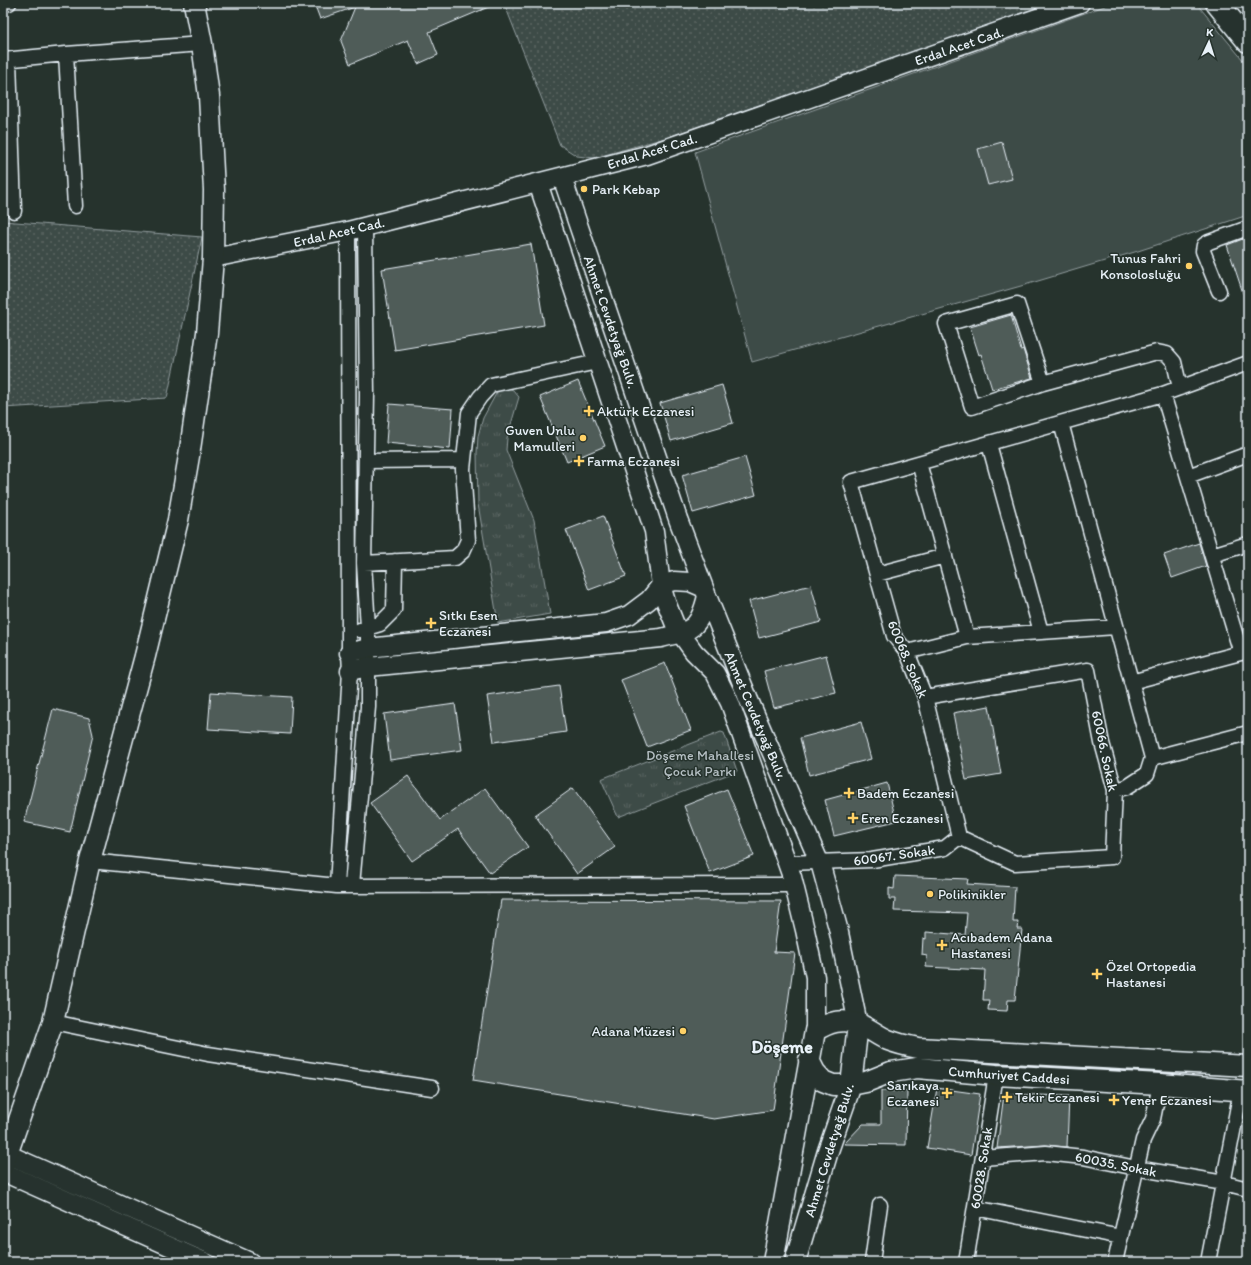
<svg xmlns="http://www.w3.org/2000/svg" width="1251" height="1265" viewBox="0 0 1251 1265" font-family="Itim,sans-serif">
	<defs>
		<pattern id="grass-dots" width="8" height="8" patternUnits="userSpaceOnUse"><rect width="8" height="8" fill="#3e4b47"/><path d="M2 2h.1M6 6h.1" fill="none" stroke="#5a6562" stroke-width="1.8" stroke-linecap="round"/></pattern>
		<pattern id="park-tufts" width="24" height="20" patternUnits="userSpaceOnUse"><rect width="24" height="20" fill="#3e4b47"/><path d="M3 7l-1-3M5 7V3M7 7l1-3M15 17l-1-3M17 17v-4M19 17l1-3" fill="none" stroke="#5a6562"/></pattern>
	</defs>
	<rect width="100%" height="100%" fill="#26332d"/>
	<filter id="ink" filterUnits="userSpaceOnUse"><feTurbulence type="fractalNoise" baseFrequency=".025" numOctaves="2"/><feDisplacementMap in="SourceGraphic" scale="8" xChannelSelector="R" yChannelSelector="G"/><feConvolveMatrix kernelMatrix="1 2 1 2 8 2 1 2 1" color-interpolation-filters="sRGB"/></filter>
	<g filter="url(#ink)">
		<path fill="url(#grass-dots)" stroke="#939ea0" d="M504,3H1051L672,136L594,158L577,156L560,145Z
			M3,221L202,237L167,398L3,408Z"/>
		<path fill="url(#park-tufts)" stroke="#939ea0" d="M504,386L513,390L519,397L507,438L506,450L534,520L550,614L498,623L478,504L477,453L478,436L483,418L497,392Z
			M721,732L724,733L737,771L618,817L601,779Z"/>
		<path fill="#3e4b47" stroke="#939ea0" d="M1113,3H1196L1248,66V215L1138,251L1028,284L752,362L695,152Z"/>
		<path fill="#505c59" stroke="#e8f1f8" d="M314,3H498L429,32L438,55L418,64L408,40L350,64L341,41L355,7L320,19Z
			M1002,142L1012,179L988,185L978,149Z
			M1248,237V302H1246L1227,245Z
			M531,244L544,325L395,350L382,269Z
			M1011,315L1021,350L1023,349L1032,378L992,389L981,354L979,355L970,327Z
			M578,381L605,446L567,462L540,397Z
			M722,385L733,423L671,441L660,403Z
			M389,404L453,409L450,449L386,443Z
			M745,457L756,495L693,513L682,475Z
			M603,516L626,576L589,590L566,530Z
			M1199,543L1206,566L1172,578L1164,555Z
			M811,585L821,622L759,638L749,601Z
			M826,655L836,693L774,708L764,671Z
			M665,663L691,730L647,747L621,680Z
			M559,686L566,732L494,742L487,696Z
			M211,692L292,697L290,734L208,729Z
			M455,704L462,750L390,760L384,714Z
			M989,706L1001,774L966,780L953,713Z
			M53,709L89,718L93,735L70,832L24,822Z
			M861,722L871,759L809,775L800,738Z
			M408,776L440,820L485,788L528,847L490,873L458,829L412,861L370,803Z
			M887,783L896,821L834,836L825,800Z
			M573,788L615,847L577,874L535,815Z
			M727,789L754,856L710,873L684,806Z
			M895,876L968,879L967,884L1015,887L1013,922H1018L1017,929H1022L1015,1000H1008L1007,1011L988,1010L989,1000H983L985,970L926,967L927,956L922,955L923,938L926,939V932L965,935L967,913L894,911L895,899H889V888L894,889Z
			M501,900L781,901L774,952L795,953L773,1110L714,1119L473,1080Z
			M937,1088L980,1094L971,1155L927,1148Z
			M881,1091H907L906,1145L844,1144L863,1124H881Z
			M1004,1094L1069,1096L1067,1147L1045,1145L997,1148Z"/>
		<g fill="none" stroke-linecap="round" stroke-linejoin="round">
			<g stroke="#e8f1f8" stroke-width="17">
				<path id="minor" d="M3,4L9,3
					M66,54L75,206
					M3,60L66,54L202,44
					M9,60L14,211
					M1219,291L1203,251L1204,245L1209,242L1248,228
					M1043,383L1017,304L946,324L972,407L1043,383L1157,352L1167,354L1174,362L1180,388
					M1163,394L1241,653
					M1061,423L1152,758L1147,774L1127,787L1115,790
					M989,444L1041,632
					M366,461L464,460
					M919,463L967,637
					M1188,476L1248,454
					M1212,555L1248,544
					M364,563L455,558L463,551L468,540L463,469L469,413L480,397L491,385L597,362
					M877,574L945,556
					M360,630L380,624L394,610L395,561
					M907,652L967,637L1116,627
					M1131,682L1248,651
					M1152,758L1248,733
					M959,837L925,697L907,652L894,636L851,482L1163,394L1248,363
					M90,861L337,886L793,885
					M787,863L872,860L945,848L959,837L1015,863L1112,857L1115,790L1102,743L1088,670L925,697
					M352,885L368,707V627L364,563L367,395L365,226
					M337,886L350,671L349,653L348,231
					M53,1022L208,1054L432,1088
					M983,1158L1046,1153L1083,1157L1136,1168L1224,1183L1248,1189
					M975,1208L1121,1237
					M872,1262L880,1205
					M966,1262L996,1075
					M1115,1262L1143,1140L1153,1119L1160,1084
					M1208,1262L1241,1090"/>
			</g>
			<g stroke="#e8f1f8" stroke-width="21">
				<path id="tertiary" d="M562,177L678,519L707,596L748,698L821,866L838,928L858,1024
					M538,183L654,531L661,585L666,602L676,627L694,652L715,673L730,703L792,877L805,930L815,977V1031
					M213,258L348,231L647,155L1080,3
					M349,653L368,648L606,623L629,615L649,600L661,585L674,581L690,582L704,588
					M350,671L368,667L661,638C692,631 699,629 707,596
					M7,1154L250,1262
					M3,1172L205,1262"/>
			</g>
			<g stroke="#e8f1f8" stroke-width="23">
				<path id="secondary" d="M809,1060L815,1072L823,1081L833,1085H851L866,1082L891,1072L917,1068L996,1075L1160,1084L1248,1091
					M3,1166L53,1022L90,861L145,656L178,520L189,456L207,333L213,258L214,190L209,96L202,44L194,3
					M773,1262L815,1031C829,1022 842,1018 859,1024C869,1028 878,1036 888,1040C898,1044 908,1046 918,1048L1248,1066
					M795,1262L828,1151L851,1085L858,1024"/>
			</g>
			<g stroke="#e8f1f8" stroke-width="25">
				<path id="primary" d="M1217,3L1248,41"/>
			</g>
			<use href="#minor" stroke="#26332d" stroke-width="14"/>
			<use href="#tertiary" stroke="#26332d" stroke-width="18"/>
			<use href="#secondary" stroke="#26332d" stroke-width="20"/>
			<use href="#primary" stroke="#26332d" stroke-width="22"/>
		</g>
	</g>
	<g fill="#ffd166" stroke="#26332d" stroke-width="1.5">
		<circle cx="584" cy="189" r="4"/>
		<circle cx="1189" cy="266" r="4"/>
		<path d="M587 405h4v4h4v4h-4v4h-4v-4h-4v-4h4z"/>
		<circle cx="583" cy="438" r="4"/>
		<path d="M577 455h4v4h4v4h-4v4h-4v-4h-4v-4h4z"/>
		<path d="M429 617h4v4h4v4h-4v4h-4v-4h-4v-4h4z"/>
		<path d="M847 787h4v4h4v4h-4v4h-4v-4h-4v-4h4z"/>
		<path d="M851 812h4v4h4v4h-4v4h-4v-4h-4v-4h4z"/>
		<circle cx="930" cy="894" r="4"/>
		<path d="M940 939h4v4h4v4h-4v4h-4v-4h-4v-4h4z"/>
		<path d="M1095 968h4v4h4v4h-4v4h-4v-4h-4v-4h4z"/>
		<circle cx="683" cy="1031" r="4"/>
		<path d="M945 1087h4v4h4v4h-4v4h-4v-4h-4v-4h4z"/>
		<path d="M1005 1091h4v4h4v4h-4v4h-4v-4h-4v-4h4z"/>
		<path d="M1112 1094h4v4h4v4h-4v4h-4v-4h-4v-4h4z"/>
	</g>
	<g text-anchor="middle" stroke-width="3" stroke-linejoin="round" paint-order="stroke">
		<g font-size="14" fill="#e8f1f8" stroke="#26332d">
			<text transform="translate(959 46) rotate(-19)" y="5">Erdal Acet Cad.</text>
			<text transform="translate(652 151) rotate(-17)" y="5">Erdal Acet Cad.</text>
			<text transform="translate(339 232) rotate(-13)" y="5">Erdal Acet Cad.</text>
			<text transform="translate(611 322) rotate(71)" y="5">Ahmet Cevdetyağ Bulv.</text>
			<text transform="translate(908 659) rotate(67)" y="5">60068. Sokak</text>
			<text transform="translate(756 716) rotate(67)" y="5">Ahmet Cevdetyağ Bulv.</text>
			<text transform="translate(1105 751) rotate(78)" y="5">60066. Sokak</text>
			<text transform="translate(894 855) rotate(-8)" y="5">60067. Sokak</text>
			<text transform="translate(1009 1075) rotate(4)" y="5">Cumhuriyet Caddesi</text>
			<text transform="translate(829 1150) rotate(-73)" y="5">Ahmet Cevdetyağ Bulv.</text>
			<text transform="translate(1116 1164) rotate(11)" y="5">60035. Sokak</text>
			<text transform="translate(981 1168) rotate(-81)" y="5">60028. Sokak</text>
		</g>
		<g font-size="14" fill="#e8f1f8" stroke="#26332d" text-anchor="start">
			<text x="592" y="194">Park Kebap</text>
			<text x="1181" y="263" text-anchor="end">Tunus Fahri<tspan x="1181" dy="16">Konsolosluğu</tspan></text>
			<text x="597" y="416">Aktürk Eczanesi</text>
			<text x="575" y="435" text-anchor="end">Guven Unlu<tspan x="575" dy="16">Mamulleri</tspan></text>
			<text x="587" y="466">Farma Eczanesi</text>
			<text x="439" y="620">Sıtkı Esen<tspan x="439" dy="16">Eczanesi</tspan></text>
			<text x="857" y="798">Badem Eczanesi</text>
			<text x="861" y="823">Eren Eczanesi</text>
			<text x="938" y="899">Polikinikler</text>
			<text x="951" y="942">Acıbadem Adana<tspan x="951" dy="16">Hastanesi</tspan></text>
			<text x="1106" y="971">Özel Ortopedia<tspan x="1106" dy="16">Hastanesi</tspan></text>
			<text x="675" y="1036" text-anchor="end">Adana Müzesi</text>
			<text x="939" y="1090" text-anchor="end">Sarıkaya<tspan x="939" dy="16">Eczanesi</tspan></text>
			<text x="1015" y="1102">Tekir Eczanesi</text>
			<text x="1122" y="1105">Yener Eczanesi</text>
		</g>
		<g font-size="14" fill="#b5bfc3" stroke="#26332d">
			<text x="700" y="760">Döşeme Mahallesi<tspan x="700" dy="16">Çocuk Parkı</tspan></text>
		</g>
		<g font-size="18" font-weight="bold" fill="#e8f1f8" stroke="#26332d">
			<text x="782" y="1053">Döşeme</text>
		</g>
	</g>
	<rect width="1251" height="1265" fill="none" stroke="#26332d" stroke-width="16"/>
	<rect x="8" y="8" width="1235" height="1249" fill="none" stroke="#e8f1f8" stroke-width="1.5" filter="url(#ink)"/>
	<g transform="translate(1209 42) rotate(4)" stroke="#26332d" stroke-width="3" paint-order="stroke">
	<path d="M0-3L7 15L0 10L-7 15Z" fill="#e8f1f8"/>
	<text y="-6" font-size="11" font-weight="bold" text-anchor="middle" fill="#e8f1f8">K</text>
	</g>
</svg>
